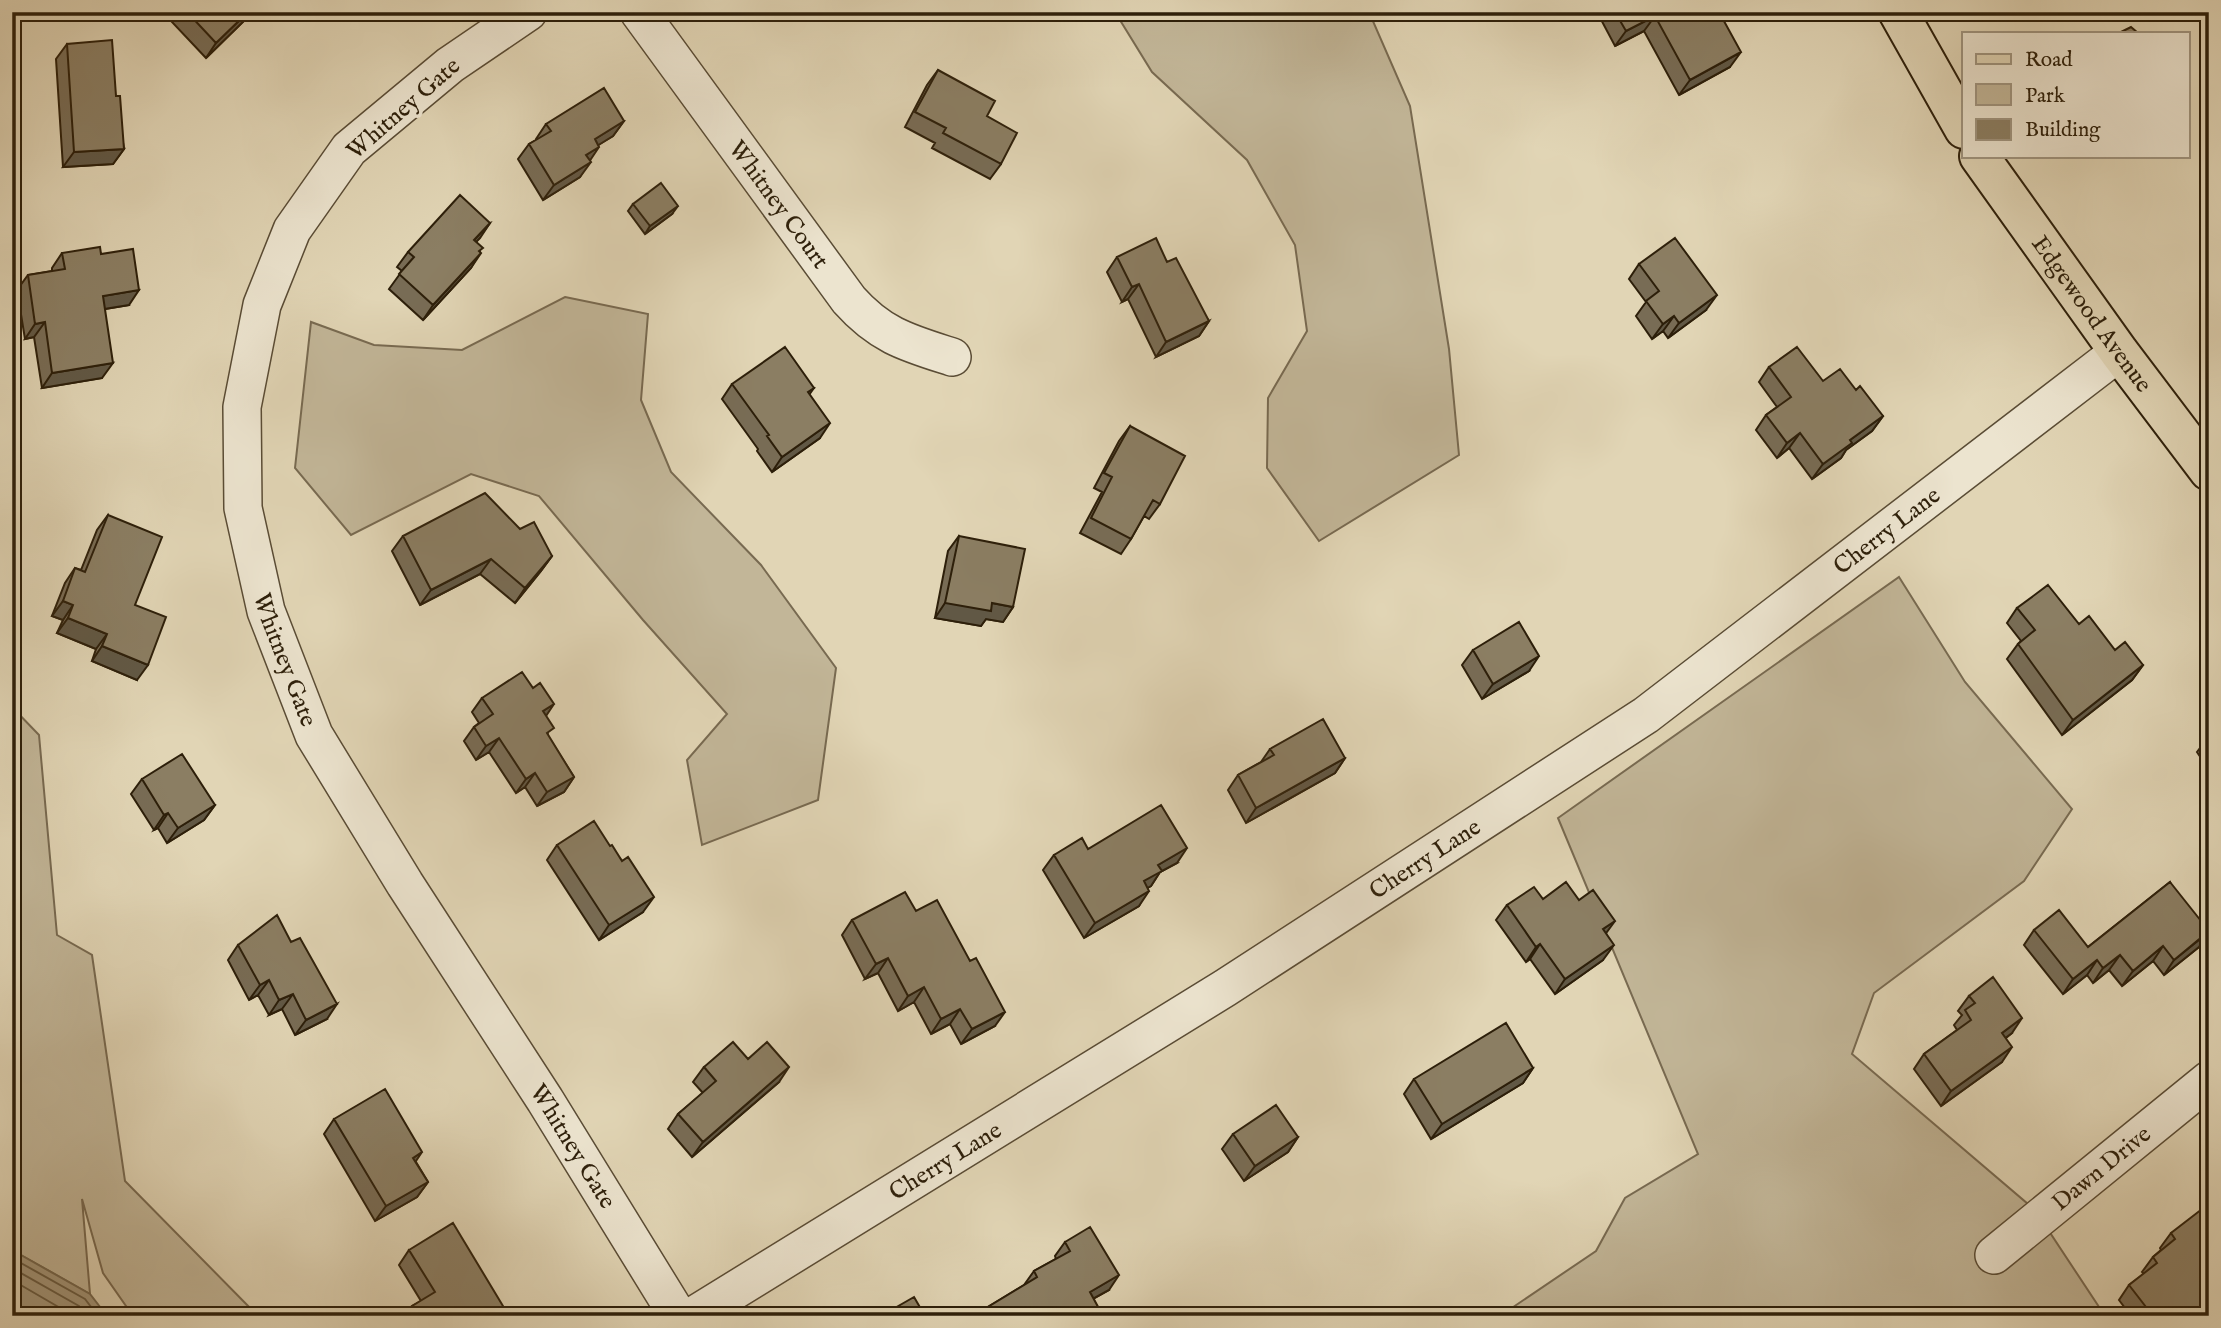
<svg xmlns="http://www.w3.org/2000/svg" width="2221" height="1328" viewBox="0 0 2221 1328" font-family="'IM FELL English',serif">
	<rect width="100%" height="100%" fill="#e1d5b5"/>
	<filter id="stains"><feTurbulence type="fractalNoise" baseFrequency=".00286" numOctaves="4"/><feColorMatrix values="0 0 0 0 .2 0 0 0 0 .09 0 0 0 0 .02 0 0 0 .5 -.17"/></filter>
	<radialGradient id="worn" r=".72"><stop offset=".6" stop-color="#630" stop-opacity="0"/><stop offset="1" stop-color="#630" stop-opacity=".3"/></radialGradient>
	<path fill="#c2b698" stroke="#786a51" stroke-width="2" d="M1115,12H1369L1410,106L1449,349L1459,455L1319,541L1267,468L1268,398L1307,331L1295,245L1247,160L1152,72Z
		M565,297L648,314L641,400L671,472L761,565L836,668L818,800L702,845L687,760L727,714L643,620L539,496L471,474L351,535L295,468L311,322L374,345L462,350Z
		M1899,577L1965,682L2072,809L2024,881L1874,993L1852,1054L2035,1210L2105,1316H1500L1596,1251L1625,1198L1698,1154L1558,818Z
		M12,707L39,735L57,935L92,955L125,1181L258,1316H133L103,1273L82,1199L90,1294L12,1250Z"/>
	<path fill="#a4977b" stroke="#74674e" stroke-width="2" d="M12,1250L90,1294L107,1316H12Z"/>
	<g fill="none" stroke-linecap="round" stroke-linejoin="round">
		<path stroke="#685b42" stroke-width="2" d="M12,1258L85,1299L98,1316
			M12,1268L79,1306L87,1316
			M12,1280L74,1316"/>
		<g stroke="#5a4c35" stroke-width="40">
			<g id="minor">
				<path id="s1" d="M528,12L450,65L349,149L292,230L262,305L242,407L243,508L266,611L314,735L405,884L545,1100L678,1316"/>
				<path id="s2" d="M639,12L849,300C881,336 908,343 952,357"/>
				<path id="s3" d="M1994,1255L2209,1080"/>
				<path id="s4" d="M693,1316L1225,988L1646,715L2119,352"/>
			</g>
		</g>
		<g stroke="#2d1f0a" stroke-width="42">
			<g id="major">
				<path d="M1898,12L1964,129"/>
				<path id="s5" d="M1979,156L2119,352L2209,471"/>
			</g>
		</g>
		<use href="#minor" stroke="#ece4cf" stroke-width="37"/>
		<use href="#major" stroke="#e1d5b5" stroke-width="38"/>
	</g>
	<path fill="#786c55" stroke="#2d1f0a" stroke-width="2" d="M177,12H253L206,58L171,21Z
		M1597,12H1719L1730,67L1679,95L1644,31L1615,46Z
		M67,44L116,96L124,149L113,164L63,167L56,59Z
		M938,70L987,116L1001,164L990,179L932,148L935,143L905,127L927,85Z
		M624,121L613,136L598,145L580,177L543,200L518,159L529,144L536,140V139L546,124Z
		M633,204L672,214L645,234L628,211Z
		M490,223L476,242L480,252L471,268L423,320L389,289L402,271L397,267L408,252Z
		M62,253L101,254L129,305L105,309L102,378L42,388L34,337L25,339L17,290L28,275L52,271V268Z
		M1117,257L1167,262L1209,321L1199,336L1156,357L1128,299L1122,302L1107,272Z
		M1639,264L1706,310L1668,338L1663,331L1652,339L1636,316L1646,302L1629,279Z
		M1769,367L1856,390L1883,416L1872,431L1846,450L1841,458L1812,479L1789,448L1777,458L1756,430L1766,415L1777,407L1759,382Z
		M732,384L814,388L809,395L820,438L772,472L757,451L758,449L722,399Z
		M1130,426L1160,504L1149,519L1144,516L1131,539L1121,554L1080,533L1102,492L1094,488L1119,441Z
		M108,515L135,605L137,680L92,661L96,649L57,633L63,620L52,616L65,583L75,568L81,570L97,530Z
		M520,529L552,556L541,571L515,603L480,574L420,605L392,551L403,536Z
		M959,536L1013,607L1003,622L986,619L981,626L935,618L948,551Z
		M2017,608L2079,624L2115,650L2143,665L2132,680L2062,735L2007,659L2018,644L2021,641L2007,623Z
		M1473,650L1529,671L1482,699L1462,665Z
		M482,698L546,716L548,736L574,777L564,792L537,806L525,787L516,793L489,752L476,760L464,741L474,727L479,723L472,712Z
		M2209,736V770L2197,752Z
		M1270,749L1345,758L1335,773L1246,823L1228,790L1238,775L1261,762Z
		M142,779L215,805L204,820L167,843L158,828L154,830L131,794Z
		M557,845L610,846L622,861L643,912L599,940L547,860Z
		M1088,849L1177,863L1160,872L1151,886L1147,888L1139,906L1084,938L1043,870L1054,855Z
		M2170,882L2199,947L2164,975L2153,961L2122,986L2109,970L2093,983L2087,975L2063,994L2024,945L2034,930L2088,947Z
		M1543,899L1579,900L1606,934L1603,960L1555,994L1530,959L1526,962L1496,920L1507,905Z
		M916,911L995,1026L961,1044L950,1024L931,1034L914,1002L898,1011L878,973L865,979L842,935L852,920Z
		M238,945L327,1019L295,1035L282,1009L269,1015L258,995L249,1000L228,960Z
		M1969,996L2012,1033L2006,1038L2002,1062L1941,1106L1914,1069L1924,1054L1957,1030L1954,1025L1962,1015L1958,1011Z
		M748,1059L779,1082L692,1157L668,1129L678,1114L703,1093L693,1082L704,1067Z
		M1533,1068L1523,1083L1431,1139L1404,1094L1414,1079Z
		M334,1119L416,1162L428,1182L417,1197L375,1221L324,1134Z
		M1233,1134L1298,1137L1288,1152L1244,1181L1222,1149Z
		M2209,1217V1268L2207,1269V1311L2209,1316H2131L2119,1300L2129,1285L2144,1274L2142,1272L2153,1257L2161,1250L2160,1248L2171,1233Z
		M1065,1242L1109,1290L1093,1299L1103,1316H973L1024,1285L1034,1271L1056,1259L1055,1256Z
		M409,1250L509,1316H405L412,1306L421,1301L399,1265Z"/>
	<path fill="#615845" stroke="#2d1f0a" stroke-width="2" d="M248,12H253L206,58L216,43Z
		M1655,16L1644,31L1615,46L1626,31Z
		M1741,52L1730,67L1679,95L1690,80Z
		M624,121L613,136L584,154L595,139Z
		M599,147L589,162L586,155Z
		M124,149L113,164L63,167L74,152Z
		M591,162L580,177L543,200L554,185Z
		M678,206L672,214L645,234L650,226Z
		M490,223L480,238L463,255L474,240Z
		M481,253L471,268L423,320L433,305Z
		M1139,284L1128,299L1122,302L1132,287Z
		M139,290L129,305L92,311L103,296Z
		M1717,295L1706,310L1668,338L1679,323Z
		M1674,316L1663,331L1652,339L1663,324Z
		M1209,321L1199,336L1156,357L1166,342Z
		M45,322L34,337L25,339L35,324Z
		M113,363L102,378L42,388L52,373Z
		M1883,416L1872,431L1846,450L1841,458L1812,479L1823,464L1850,440Z
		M830,423L820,438L772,472L782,457Z
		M1800,433L1789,448L1777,458L1787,443Z
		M552,556L541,571L515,603L525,588Z
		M491,559L480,574L420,605L431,590Z
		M63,601L73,605L63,620L52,616Z
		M945,603H992L1013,607L1003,622L986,619L981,626L935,618Z
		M68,618L107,634L96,649L57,633Z
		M102,646L148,665L137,680L92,661Z
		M1539,656L1529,671L1482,699L1493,684Z
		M2143,665L2132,680L2062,735L2073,720Z
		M554,704L544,719L543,711Z
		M499,738L489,752L476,760L486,746Z
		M1345,758L1335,773L1246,823L1256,808Z
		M535,773L525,787L516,793L526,779Z
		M574,777L564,792L537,806L547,792Z
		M215,805L204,820L167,843L178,828Z
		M168,813L158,828L154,830L164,815Z
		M1187,848L1177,863L1160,872L1151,886L1133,896L1144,881L1158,865Z
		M1149,891L1139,906L1084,938L1095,923Z
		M654,897L643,912L599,940L609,925Z
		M1615,921L1604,936L1603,929Z
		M2209,932L2199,947L2164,975L2174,960Z
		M1540,944L1530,959L1526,962L1536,947Z
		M1614,945L1603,960L1555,994L1565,979Z
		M2163,946L2153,961L2122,986L2133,971Z
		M2120,955L2109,970L2093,983L2103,968Z
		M888,958L878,973L865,979L876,964Z
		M2097,960L2087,975L2063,994L2073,979Z
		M269,980L258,995L249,1000L260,985Z
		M924,987L914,1002L898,1011L908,996Z
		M293,994L282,1009L269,1015L279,1000Z
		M337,1004L327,1019L295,1035L306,1020Z
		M960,1009L950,1024L931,1034L941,1019Z
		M1005,1012L995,1026L961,1044L972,1029Z
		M2022,1018L2012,1033L1992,1048L2002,1033Z
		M2012,1047L2002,1062L1941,1106L1951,1091Z
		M789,1067L779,1082L692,1157L703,1142Z
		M1533,1068L1523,1083L1431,1139L1442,1124Z
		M1298,1137L1288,1152L1244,1181L1255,1166Z
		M422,1152L412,1167L413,1158Z
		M428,1182L417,1197L375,1221L386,1206Z
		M2209,1261V1268L2193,1280L2204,1265Z
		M1119,1275L1109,1290L1080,1306L1090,1292Z
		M2209,1303V1310L2202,1316L2204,1307Z"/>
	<path fill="#8b7e63" stroke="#2d1f0a" stroke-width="2" d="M187,12H248L216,43Z
		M1615,12H1719L1741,52L1690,80L1655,16L1626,31Z
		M2131,27L2138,33H2119Z
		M112,40L116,96H120L124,149L74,152L67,44Z
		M938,70L995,101L987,116L1017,133L1001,164L943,133L946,128L915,112Z
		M604,88L624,121L595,139L599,147L586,155L591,162L554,185L529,144L551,131L546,124Z
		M661,183L678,206L650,226L633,204Z
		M460,195L490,223L474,240L483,248L479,251L481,253L433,305L399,274L414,257L408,252Z
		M1156,238L1167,262L1176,258L1209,321L1166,342L1139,284L1132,287L1117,257Z
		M1675,238L1717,295L1679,323L1674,316L1663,324L1646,301L1659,291L1639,264Z
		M100,247L101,254L133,249L139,290L103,296L113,363L52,373L45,322L35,324L28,275L65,269L62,253Z
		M785,347L814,388L808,392L830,423L782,457L767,436L769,435L732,384Z
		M1797,347L1823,381L1840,369L1856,390L1860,386L1883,416L1850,440L1852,443L1823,464L1800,433L1787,443L1766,415L1791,397L1769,367Z
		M1130,426L1185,456L1160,504L1153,500L1131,539L1091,518L1112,477L1104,473Z
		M485,493L520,529L534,522L552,556L525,588L491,559L431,590L403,536Z
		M108,515L162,537L135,605L166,617L148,665L102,646L107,634L68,618L73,605L63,601L75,568L85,572Z
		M959,536L1025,549L1013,607L992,603L991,611L945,603Z
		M2048,585L2079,624L2089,616L2115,650L2125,642L2143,665L2073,720L2018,644L2035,630L2017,608Z
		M1519,622L1539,656L1493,684L1473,650Z
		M522,672L533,688L540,683L554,704L543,711L554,728L547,733L574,777L547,792L535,773L526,779L499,738L486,746L474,727L493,714L482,698Z
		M1323,719L1345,758L1256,808L1238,775L1274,755L1270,749Z
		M182,754L215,805L178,828L168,813L164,815L142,779Z
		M1161,805L1187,848L1158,865L1162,871L1144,881L1149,891L1095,923L1054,855L1082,838L1088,849Z
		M594,821L610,846L612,845L622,861L628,857L654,897L609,925L557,845Z
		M1566,882L1579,900L1593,890L1615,921L1603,929L1614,945L1565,979L1540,944L1536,947L1507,905L1534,887L1543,899Z
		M2170,882L2209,931L2174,960L2163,946L2133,971L2120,955L2103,968L2097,960L2073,979L2034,930L2059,910L2088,947Z
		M905,892L916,911L937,900L970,961L976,958L1005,1012L972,1029L960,1009L941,1019L924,987L908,996L888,958L876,964L852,920Z
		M277,915L291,942L300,938L337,1004L306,1020L293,994L279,1000L269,980L260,985L238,945Z
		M1993,977L2022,1018L2002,1033L2012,1047L1951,1091L1924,1054L1971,1020L1965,1010L1975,1003L1969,996Z
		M1506,1023L1533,1068L1442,1124L1414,1079Z
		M733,1042L748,1059L767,1042L789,1067L703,1142L678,1114L716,1081L704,1067Z
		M385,1089L422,1152L413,1158L428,1182L386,1206L334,1119Z
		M1276,1105L1298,1137L1255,1166L1233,1134Z
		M2202,1209L2209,1217V1261L2204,1265L2209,1271V1303L2204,1307L2209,1313V1316H2153L2129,1285L2157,1263L2153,1257L2175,1239L2171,1233Z
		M453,1223L509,1316H419L412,1306L435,1292L409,1250Z
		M1090,1227L1119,1275L1090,1292L1103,1316H1046L1045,1313L1041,1316H973L1037,1277L1034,1271L1070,1251L1065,1242Z
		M914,1297L925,1316H881Z"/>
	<g text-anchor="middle" stroke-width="7" stroke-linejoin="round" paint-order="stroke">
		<g font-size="24" fill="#2d1f0a" stroke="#ece4cf">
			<text transform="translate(403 108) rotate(-41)" y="8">Whitney Gate</text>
			<text dy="8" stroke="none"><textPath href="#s2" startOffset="238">Whitney Court</textPath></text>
			<text dy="8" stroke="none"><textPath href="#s5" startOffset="194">Edgewood Avenue</textPath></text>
			<text dy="8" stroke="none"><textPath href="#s4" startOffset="1430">Cherry Lane</textPath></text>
			<text dy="8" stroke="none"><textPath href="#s1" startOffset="768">Whitney Gate</textPath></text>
			<text dy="8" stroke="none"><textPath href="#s4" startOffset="863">Cherry Lane</textPath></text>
			<text dy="8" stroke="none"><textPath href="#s1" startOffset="1335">Whitney Gate</textPath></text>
			<text dy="8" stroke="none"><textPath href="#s4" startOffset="296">Cherry Lane</textPath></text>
			<text dy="8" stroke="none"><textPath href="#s3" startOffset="138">Dawn Drive</textPath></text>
		</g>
	</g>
	<rect width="2221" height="1328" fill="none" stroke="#e1d5b5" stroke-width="42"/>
	<rect x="14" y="14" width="2193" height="1300" fill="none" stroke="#2d1f0a" stroke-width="3.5"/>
	<rect x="21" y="21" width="2179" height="1286" fill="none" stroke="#2d1f0a" stroke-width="2"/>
	<rect x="1962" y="32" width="228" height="126" fill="#ece4cf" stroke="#a09580" stroke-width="2"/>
	<rect x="1976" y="54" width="35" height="10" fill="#e1d5b5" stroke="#a09580" stroke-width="2"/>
	<text x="2025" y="66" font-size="21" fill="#2d1f0a">Road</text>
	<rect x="1976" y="84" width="35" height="21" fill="#c2b698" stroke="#a09580" stroke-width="2"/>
	<text x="2025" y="102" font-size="21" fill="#2d1f0a">Park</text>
	<rect x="1976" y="119" width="35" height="21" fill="#8b7e63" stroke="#a09580" stroke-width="2"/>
	<text x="2025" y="136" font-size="21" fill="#2d1f0a">Building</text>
	<rect width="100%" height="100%" filter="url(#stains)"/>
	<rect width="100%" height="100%" fill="url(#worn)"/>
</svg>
